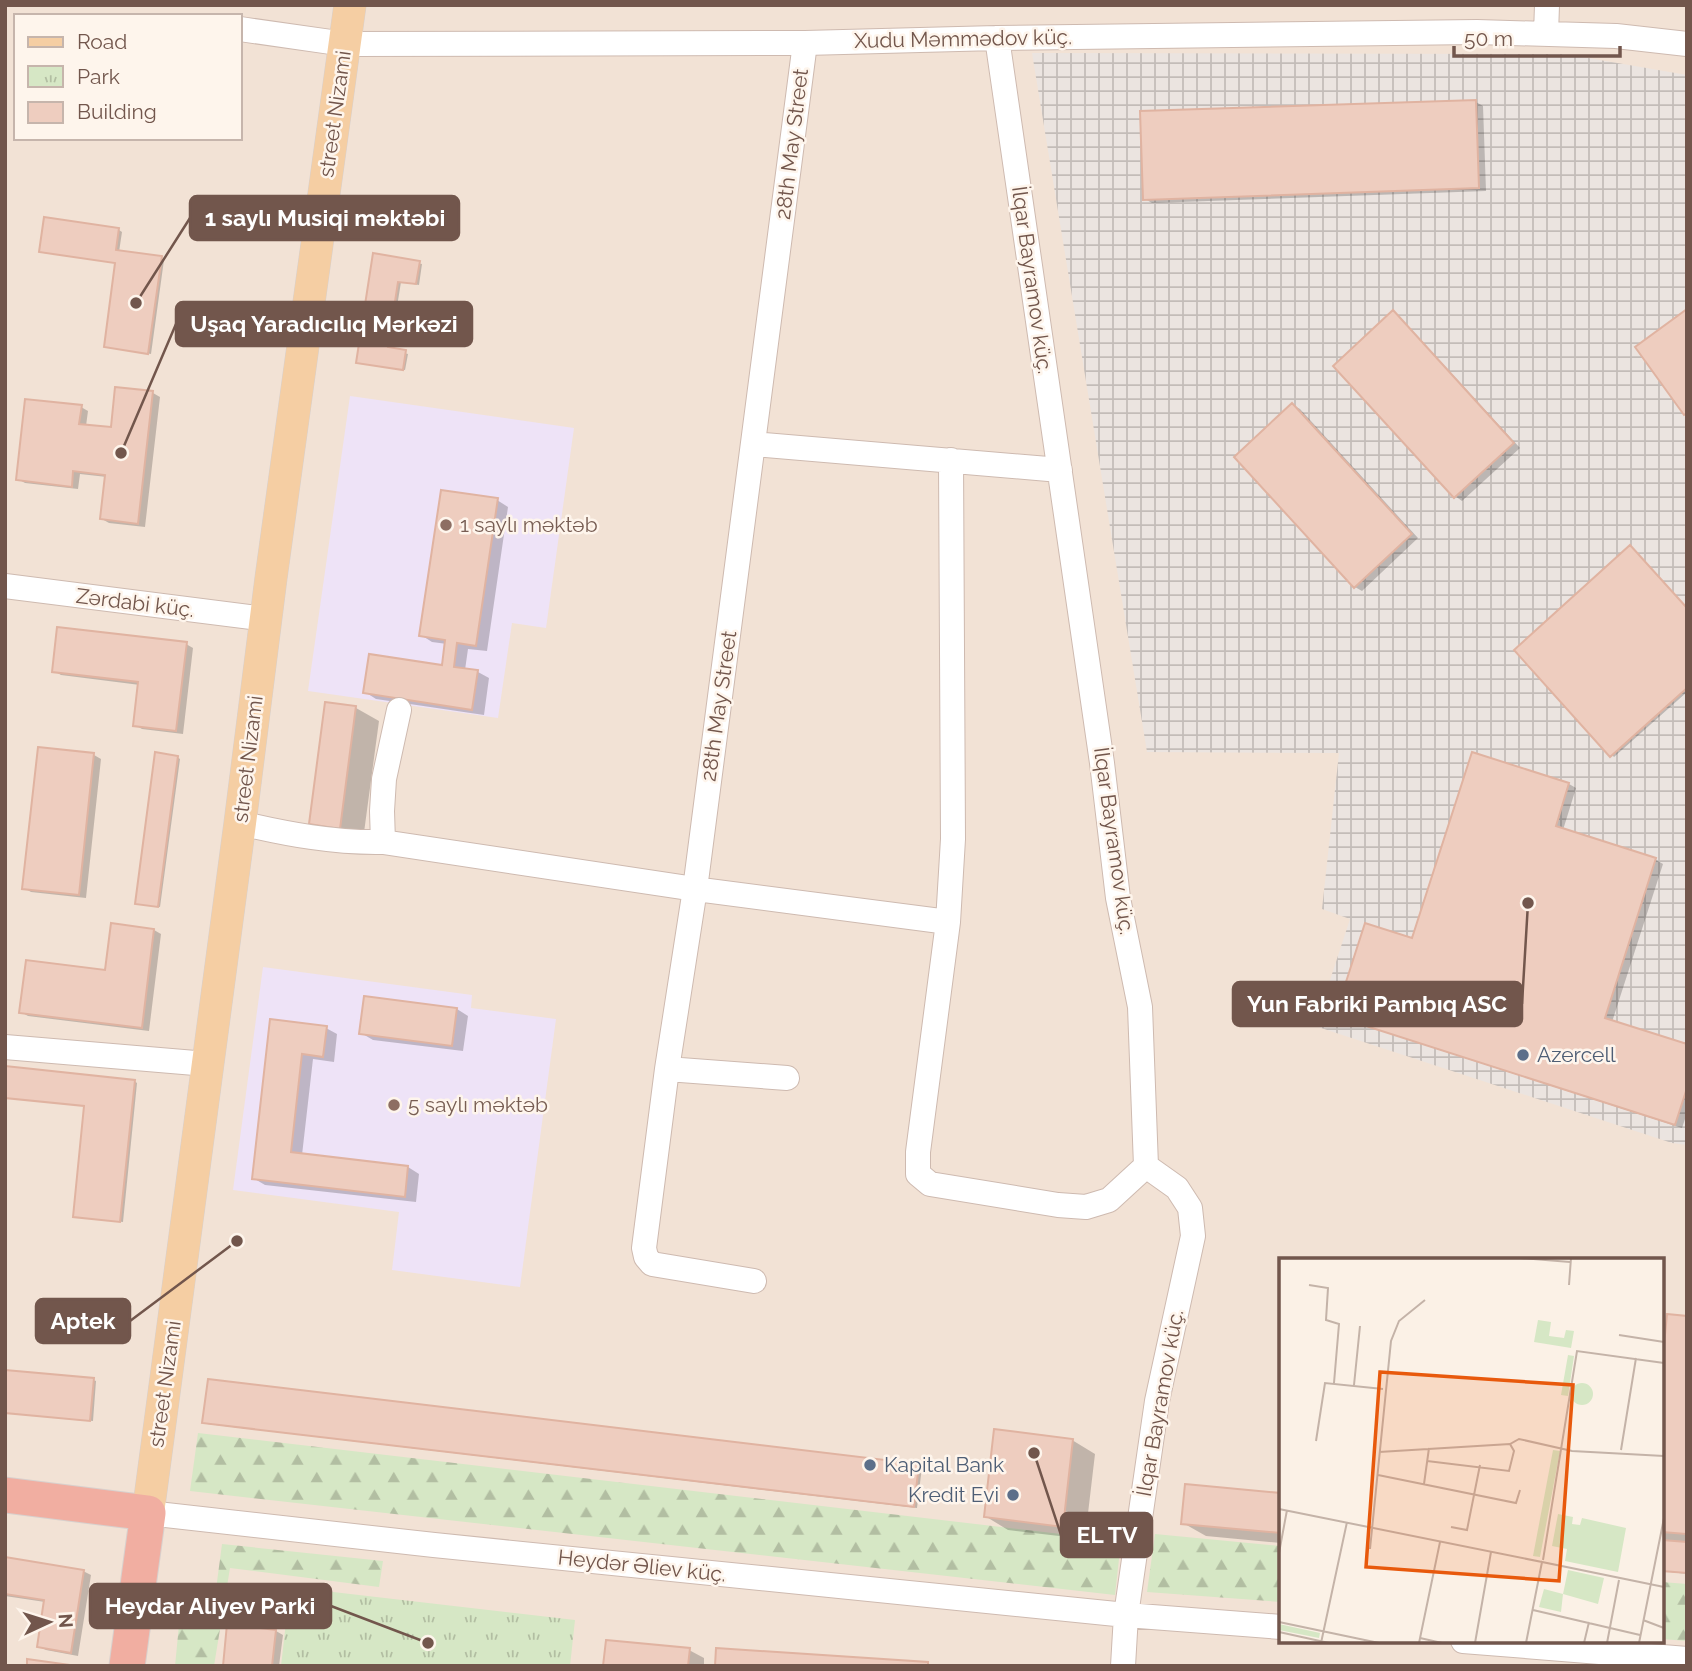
<svg xmlns="http://www.w3.org/2000/svg" width="1692" height="1671" viewBox="0 0 1692 1671" font-family="Raleway,sans-serif">
	<defs>
		<pattern id="industrial-grid" width="8" height="8" patternUnits="userSpaceOnUse" patternTransform="scale(1.75)"><rect width="8" height="8" fill="#ebe4e0"/><path d="M0 4h8M4 0v8" fill="none" stroke="#c3bcb8"/></pattern>
		<pattern id="forest-firs" width="22" height="20" patternUnits="userSpaceOnUse" patternTransform="scale(1.75)"><rect width="22" height="20" fill="#d6e7c5"/><path d="M5 1l3.5 6h-7zM16 11l3.5 6h-7z" fill="#b2bea2"/></pattern>
		<pattern id="park-tufts" width="24" height="20" patternUnits="userSpaceOnUse" patternTransform="scale(1.75)"><rect width="24" height="20" fill="#d6e7c5"/><path d="M3 7l-1-3M5 7V3M7 7l1-3M15 17l-1-3M17 17v-4M19 17l1-3" fill="none" stroke="#b2bea2"/></pattern>
	</defs>
	<rect width="100%" height="100%" fill="#fbf1e6"/>
	<path fill="#f2e2d5" fill-rule="evenodd" d="M5,5H1687V1666H5ZM16,16H240V138H16ZM1281,1260H1662V1641H1281Z"/>
	<path fill="url(#industrial-grid)" d="M1032,53L1565,54L1687,75V1145L1672,1143L1315,1026L1350,919L1322,909L1339,753L1147,752Z"/>
	<path fill="#eee3f7" d="M350,396L574,428L546,628L512,623L498,718L308,691Z
		M263,967L472,995L471,1008L556,1019L520,1287L392,1270L399,1212L233,1190Z"/>
	<path fill="url(#forest-firs)" d="M198,1433L1121,1541L1115,1595L190,1491Z
		M1155,1534L1281,1546V1602L1147,1592Z
		M222,1544L383,1561L379,1587L230,1568L214,1666H175L182,1594L215,1597Z
		M1662,1582L1687,1584V1641L1662,1639Z"/>
	<path fill="url(#park-tufts)" d="M290,1587L575,1620L570,1666H281Z"/>
	<path fill="#0003" d="M1476,102L1483,106L1486,191L1152,203L1145,199Z
		M119,230L122,232L119,252L164,260L151,354L105,346L117,263L44,253Z
		M374,255L422,264L419,285L401,282L390,350L408,354L405,370L361,363Z
		M1393,313L1400,317L1520,448L1462,501L1455,496Z
		M153,393L160,397L145,527L109,523L102,519L107,477L80,474L78,489L25,483L18,479L81,407L88,411L86,426L112,429Z
		M1293,405L1300,409L1418,538L1362,591L1355,587Z
		M497,500L508,507L487,651L468,649L465,670L478,672L489,678L484,715L376,699L365,692L443,667L447,644L432,642L421,635Z
		M1687,608V692L1614,757L1517,650Z
		M186,644L193,648L183,734L142,729L135,725L140,685L61,675L54,671Z
		M327,704L356,708L379,721L363,840L333,836L310,823Z
		M1473,754L1569,784L1576,788L1563,830L1656,860L1663,864L1612,1022L1687,1046V1113L1682,1128L1344,1019L1337,1015L1413,941Z
		M94,755L101,759L86,898L31,892L24,888Z
		M177,757L180,759L160,907L140,904Z
		M154,930L161,934L149,1031L28,1016L21,1012L107,972Z
		M457,1009L468,1016L463,1051L373,1040L361,1033Z
		M271,1021L326,1028L337,1034L334,1062L313,1059L302,1155L408,1167L419,1174L416,1202L265,1185L253,1178Z
		M134,1081L137,1083L123,1222L77,1217L85,1106Z
		M1687,1317V1574L1662,1571V1542H1670L1662,1538V1383Z
		M5,1372L93,1380L96,1381L93,1421L5,1413Z
		M209,1381L919,1465L922,1467L917,1508L207,1424L204,1422Z
		M1072,1440L1095,1454L1085,1539L1008,1530L985,1516Z
		M1281,1495V1543L1206,1536L1183,1523Z
		M5,1559L83,1571L91,1575L78,1656L46,1650L38,1646L45,1602L5,1596Z
		M276,1631L283,1635L279,1666H225Z
		M689,1650L704,1658V1666H605Z"/>
	<path fill="#eecdbf" stroke="#e0b3a1" stroke-width="2" d="M1476,100L1479,188L1143,200L1140,111Z
		M44,217L119,228L116,250L162,256L148,354L104,347L115,263L39,252Z
		M373,253L420,261L416,284L398,282L388,347L406,350L403,370L356,363Z
		M1687,309V413L1684,415L1635,347Z
		M1393,310L1514,443L1454,498L1333,366Z
		M115,387L153,391L138,524L100,519L105,475L73,471L72,487L16,480L25,399L82,405L79,424L111,427Z
		M1292,403L1412,534L1354,588L1234,457Z
		M441,490L498,498L476,646L457,643L454,667L478,670L472,710L363,693L369,654L442,665L445,640L419,636Z
		M1630,545L1687,608V688L1610,757L1514,650Z
		M57,627L187,642L176,731L133,726L138,682L52,672Z
		M325,702L356,706L340,829L309,824Z
		M38,747L94,753L79,895L22,889Z
		M155,752L178,756L158,907L135,904Z
		M1472,752L1569,783L1556,826L1656,858L1605,1018L1687,1044V1088L1675,1125L1335,1016L1365,923L1412,938Z
		M111,923L154,929L142,1028L19,1013L26,960L105,970Z
		M364,996L457,1008L452,1046L359,1034Z
		M270,1019L327,1026L323,1057L302,1054L291,1152L408,1166L405,1197L252,1179Z
		M5,1066L135,1080L120,1222L73,1217L84,1106L5,1098Z
		M1667,1314L1687,1316L1686,1534L1662,1532V1366Z
		M5,1370L94,1378L90,1421L5,1413Z
		M208,1379L919,1464L914,1507L202,1423Z
		M994,1429L1073,1439L1063,1527L984,1517Z
		M1185,1484L1281,1493V1533L1181,1524Z
		M1662,1540L1687,1542V1573L1662,1571Z
		M5,1557L84,1570L71,1653L37,1647L44,1600L5,1594Z
		M227,1624L276,1630L272,1666H223Z
		M606,1640L690,1648L688,1666H603Z
		M716,1648L928,1662V1666H715Z
		M27,1659L77,1666H27Z"/>
	<g fill="none" stroke-linecap="round" stroke-linejoin="round">
		<g stroke="#cebab0" stroke-width="26">
			<path id="minor" d="M240,29L345,44L805,43L997,38L1477,32L1616,36L1687,44
				M1546,34L1547,5
				M997,38L1102,763L1118,898L1140,1007L1146,1166L1177,1188L1190,1208L1193,1236L1157,1401L1126,1615L1123,1666
				M753,444L1060,470
				M951,460L953,839L948,922L918,1152V1174L930,1184L1058,1205L1086,1207L1109,1200L1146,1166
				M5,586L266,619
				M399,710L384,779L382,811L383,842L695,889L948,922
				M240,823C287,834 334,843 383,842
				M5,1047L207,1064
				M667,1069L787,1078
				M754,1281L652,1264L646,1257L644,1248L667,1069L695,889L805,43
				M148,1513L434,1545L1126,1615L1281,1627
				M1463,1641L1687,1659"/>
		</g>
		<g stroke="#d8d0cd" stroke-width="33">
			<path id="major" d="M148,1513L240,823L271,578L350,5"/>
		</g>
		<g stroke="#d8d0cd" stroke-width="37">
			<path id="highway" d="M5,1495L148,1513L127,1666"/>
		</g>
		<use href="#minor" stroke="#fff" stroke-width="24"/>
		<use href="#major" stroke="#f5cea3" stroke-width="32"/>
		<use href="#highway" stroke="#f1aea1" stroke-width="35"/>
	</g>
	<g fill="#8d6e63" stroke="#fef5ec" stroke-width="2.5">
		<circle cx="446" cy="525" r="7"/>
		<circle cx="394" cy="1105" r="7"/>
	</g>
	<g fill="#5c6f8a" stroke="#fef5ec" stroke-width="2.5">
		<circle cx="1523" cy="1055" r="7"/>
		<circle cx="870" cy="1465" r="7"/>
		<circle cx="1013" cy="1495" r="7"/>
	</g>
	<g text-anchor="middle" stroke-width="5" stroke-linejoin="round" paint-order="stroke">
		<g font-size="21" fill="#72564c" stroke="#fef5ec">
			<text transform="translate(963 39) rotate(-1)" y="7">Xudu Məmmədov küç.</text>
			<text transform="translate(335 114) rotate(-82)" y="7">street Nizami</text>
			<text transform="translate(792 144) rotate(-83)" y="7">28th May Street</text>
			<text transform="translate(1032 280) rotate(82)" y="7">İlqar Bayramov küç.</text>
			<text transform="translate(135 603) rotate(7)" y="7">Zərdabi küç.</text>
			<text transform="translate(719 706) rotate(-82)" y="7">28th May Street</text>
			<text transform="translate(248 759) rotate(-83)" y="7">street Nizami</text>
			<text transform="translate(1114 841) rotate(82)" y="7">İlqar Bayramov küç.</text>
			<text transform="translate(165 1384) rotate(-82)" y="7">street Nizami</text>
			<text transform="translate(1160 1403) rotate(-80)" y="7">İlqar Bayramov küç.</text>
			<text transform="translate(642 1566) rotate(6)" y="7">Heydər Əliev küç.</text>
		</g>
		<g font-size="21" fill="#785e54" stroke="#fef5ec" text-anchor="start">
			<text x="460" y="532">1 saylı məktəb</text>
			<text x="408" y="1112">5 saylı məktəb</text>
		</g>
		<g font-size="21" fill="#4e5e75" stroke="#fef5ec" text-anchor="start">
			<text x="1537" y="1062">Azercell</text>
			<text x="884" y="1472">Kapital Bank</text>
			<text x="999" y="1502" text-anchor="end">Kredit Evi</text>
		</g>
	</g>
	<g transform="translate(1279 1258)">
		<rect width="385" height="385" fill="#fbf1e6"/>
		<path d="M289,97L295,98L289,138L282,137ZM292 136a11 11 0 1 1 22 0a11 11 0 1 1-22 0ZM274,192L281,193L261,299L254,298Z" fill="#d6e7c5"/>
		<path d="M259,62L272,64L270,78L285,80L287,72L295,73L292,90L255,84ZM279,256L294,259L293,266L301,267L303,260L347,270L339,314L286,303L288,291L273,288ZM289,312L325,320L319,346L284,336L282,354L260,349L265,331L284,336ZM0,366L41,375L40,380L0,372Z" fill="#d6e7c5"/>
		<path fill="none" stroke="#c4b3a8" stroke-width="2" d="M241,0L291,4M30,27L49,30L47,62L60,66L55,125M290,27L292,0M340,77L385,84M75,127L81,68M37,183L46,125L104,131M342,192L357,100M100,194L231,186L240,181L293,193L385,198M148,203L230,213L235,193L231,186M99,217L237,245L241,232M145,226L150,190M0,251L263,304M172,269L188,272L201,207M91,291L112,83L120,63L146,42M0,295L8,252M264,302L298,93L385,105M254,352L361,377M364,362L385,370M0,364L100,385M0,374L50,385M141,380L163,385M42,385L68,264M140,385L161,284M196,385L212,294M247,385L263,304L385,329M305,385L310,364M328,385L340,322M360,385L385,260"/>
		<path fill="#e8590c" fill-opacity="0.15" stroke="#e8590c" stroke-width="3.5" d="M101,114L294,127L280,323L87,309Z"/>
		<rect width="385" height="385" fill="none" stroke="#72564c" stroke-width="3.5"/>
	</g>
	<path fill="none" stroke="#72564c" stroke-width="2.5" d="M136 303L190 218M121 453L176 324M1528 903L1522 1004M237 1241L130 1321M1034 1453L1061 1535M428 1643L331 1606"/>
	<g fill="#72564c" stroke="#fef5ec" stroke-width="2.5">
		<circle cx="136" cy="303" r="7"/>
		<circle cx="121" cy="453" r="7"/>
		<circle cx="1528" cy="903" r="7"/>
		<circle cx="237" cy="1241" r="7"/>
		<circle cx="1034" cy="1453" r="7"/>
		<circle cx="428" cy="1643" r="7"/>
	</g>
	<g fill="#72564c" stroke="#72564c" stroke-width="2.5">
		<rect x="190" y="196" width="269" height="44" rx="7"/>
		<rect x="176" y="302" width="296" height="44" rx="7"/>
		<rect x="1233" y="982" width="289" height="44" rx="7"/>
		<rect x="36" y="1299" width="94" height="44" rx="7"/>
		<rect x="1061" y="1513" width="91" height="44" rx="7"/>
		<rect x="90" y="1584" width="241" height="44" rx="7"/>
	</g>
	<g font-size="23" text-anchor="middle" font-weight="bold" fill="#fff">
		<text x="325" y="226">1 saylı Musiqi məktəbi</text>
		<text x="324" y="332">Uşaq Yaradıcılıq Mərkəzi</text>
		<text x="1377" y="1012">Yun Fabriki Pambıq ASC</text>
		<text x="83" y="1329">Aptek</text>
		<text x="1107" y="1543">EL TV</text>
		<text x="210" y="1614">Heydar Aliyev Parki</text>
	</g>
	<rect width="1692" height="1671" fill="none" stroke="#72564c" stroke-width="14"/>
	<rect x="14" y="14" width="228" height="126" fill="#fef5ec" stroke="#c6b5ac" stroke-width="2"/>
	<rect x="28" y="37" width="35" height="10" fill="#f5cea3" stroke="#c6b5ac" stroke-width="2"/>
	<text x="77" y="49" font-size="21" fill="#72564c">Road</text>
	<rect x="28" y="66" width="35" height="21" fill="url(#park-tufts)" stroke="#c6b5ac" stroke-width="2"/>
	<text x="77" y="84" font-size="21" fill="#72564c">Park</text>
	<rect x="28" y="102" width="35" height="21" fill="#eecdbf" stroke="#c6b5ac" stroke-width="2"/>
	<text x="77" y="119" font-size="21" fill="#72564c">Building</text>
	<g transform="translate(49 1622) rotate(86)" stroke="#fef5ec" stroke-width="5" paint-order="stroke">
	<path d="M0-5L12 26L0 18L-12 26Z" fill="#72564c"/>
	<text y="-10" font-size="19" font-weight="bold" text-anchor="middle" fill="#72564c">N</text>
	</g>
	<path d="M1454 46v10h166v-10" fill="none" stroke="#72564c" stroke-width="3.5"/>
	<text x="1464" y="46" font-size="21" fill="#72564c" stroke="#fef5ec" stroke-width="5" paint-order="stroke">50 m</text>
</svg>
